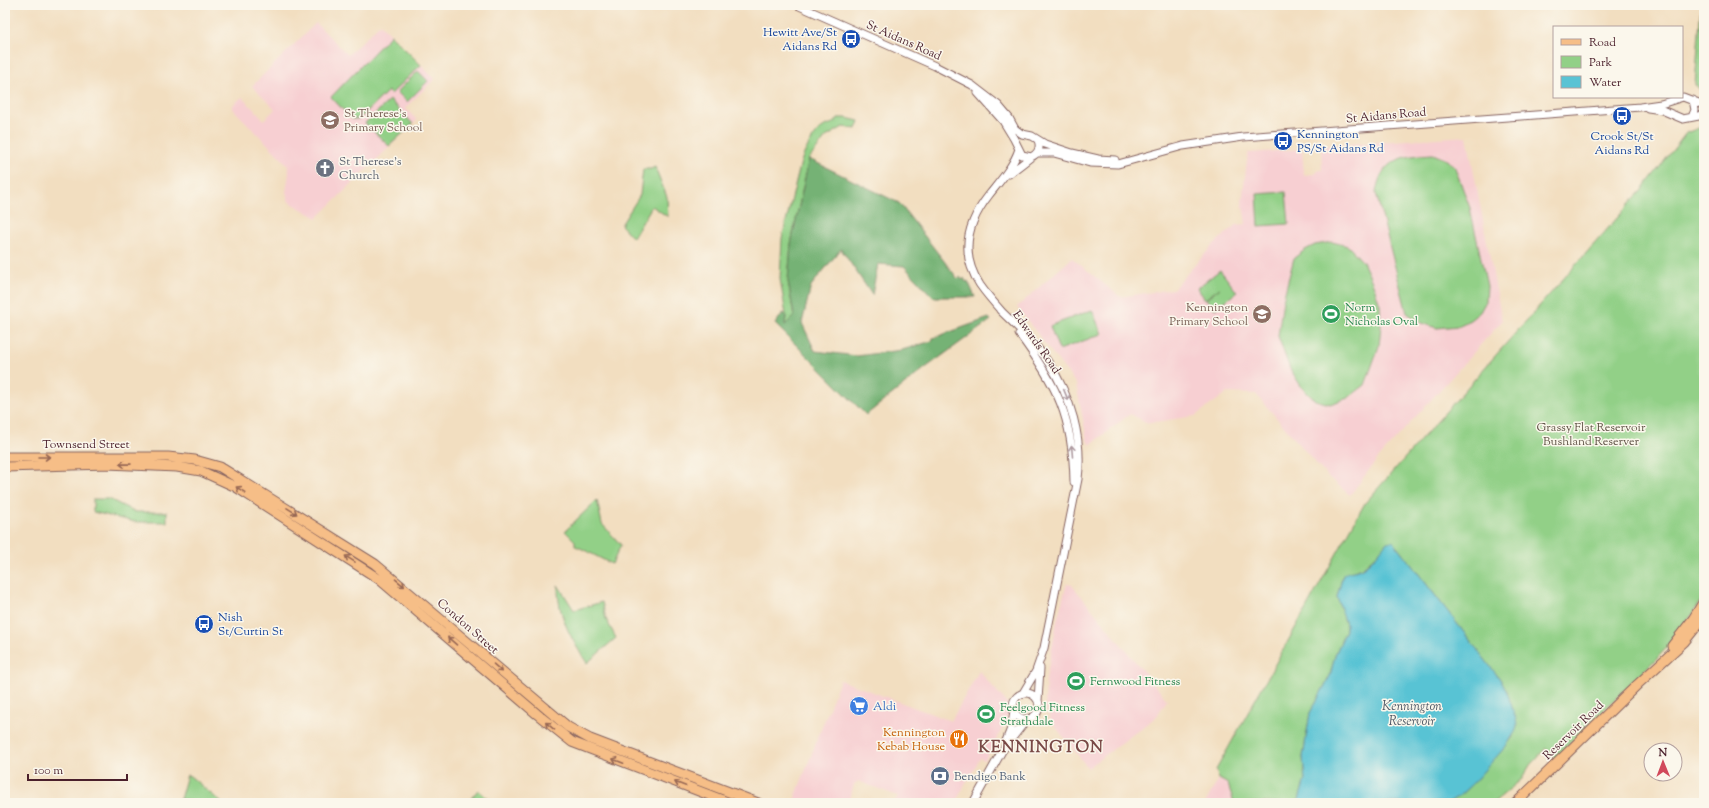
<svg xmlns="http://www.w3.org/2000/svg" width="1709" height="808" viewBox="0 0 1709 808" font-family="'Sorts Mill Goudy',serif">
	<rect width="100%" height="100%" fill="#fbf7ec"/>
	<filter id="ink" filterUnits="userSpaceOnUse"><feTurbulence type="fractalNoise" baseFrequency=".025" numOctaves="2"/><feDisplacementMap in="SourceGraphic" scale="8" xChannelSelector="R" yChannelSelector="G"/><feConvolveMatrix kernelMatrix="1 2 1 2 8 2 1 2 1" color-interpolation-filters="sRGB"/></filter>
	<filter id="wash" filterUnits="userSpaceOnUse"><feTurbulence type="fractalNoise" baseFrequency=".012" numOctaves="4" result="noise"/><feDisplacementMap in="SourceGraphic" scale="16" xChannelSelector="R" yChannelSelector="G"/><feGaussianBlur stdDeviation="0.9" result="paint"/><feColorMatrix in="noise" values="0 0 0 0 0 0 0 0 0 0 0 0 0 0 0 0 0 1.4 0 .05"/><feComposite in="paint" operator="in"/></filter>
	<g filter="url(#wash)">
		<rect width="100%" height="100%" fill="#f2dec0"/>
		<path fill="#f7cfd2" d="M316,23L348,55L380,24L435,79L405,108L417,120L317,218L289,202L286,192L289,173L287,164L233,109V105L242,97L264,120L275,109L252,86Z
			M1467,136L1502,321L1376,461L1350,495L1326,475L1256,394L1227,393L1195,416L1148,423L1130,414L1090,445L1087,440L1076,384L1017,307L1072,258L1120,297L1173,289L1214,244L1236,225L1246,224L1242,201L1248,153L1302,149L1304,175L1315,174L1318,170H1322L1321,146Z
			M1067,583L1071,584L1167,700L1156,717L1088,768L1051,721L1045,707L1046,679L1057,621Z
			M979,671L1008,704L1009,713L1006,722L985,760L980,758L955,803H894L898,796L858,781L854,785L848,803H793L840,680L951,721Z
			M1219,779L1228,784L1234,803H1205Z"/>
		<path fill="#92d087" stroke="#6e7859" d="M1701,5H1704V95L1697,86L1695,85Z
			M391,35L421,65L391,94L388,91L359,119H352L331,97Z
			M418,71L428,81L407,102L397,92Z
			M390,100L413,124L389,146L365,123Z
			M838,118H846L859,121L856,129L843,127L826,137L809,159L791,244L788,281L794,316L785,326L786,315L780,279L782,238L801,162C804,152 814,133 823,127C828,124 835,124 838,118Z
			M1704,126V596L1679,634L1660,655L1555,758L1546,748L1530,765L1522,779L1493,803H1447L1459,796L1472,784L1513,737L1507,692L1500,679L1393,541L1362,568L1343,575L1337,597L1346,624V630L1335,655L1330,676L1310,713L1303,757L1305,780L1298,803H1234L1228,784L1219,779L1216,770L1365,503L1642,190L1686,133Z
			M1433,154L1445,159L1454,165L1470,208L1487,286L1486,301L1480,312L1470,320L1458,326L1437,328L1421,323L1407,313L1376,193C1381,158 1403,156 1433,154Z
			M655,167L667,197L668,217L652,206L633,238L621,225L640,195L643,169H651Z
			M1286,192L1289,224L1259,226L1257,194Z
			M1332,242L1348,246L1363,262L1373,284L1380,305L1381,325L1379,346L1365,385L1348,398L1330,404L1315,400L1303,389L1290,369L1278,336L1283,300L1294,258L1305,250L1315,245Z
			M1220,270L1237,292L1215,309L1206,299L1220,288L1205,299L1197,288Z
			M1092,310L1102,334L1059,350L1050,326Z
			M93,499H109L135,512H167V522H135L93,512Z
			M597,500L602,524L621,545L612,564C605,561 580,547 575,546V541L565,531Z
			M558,585L574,610L602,602L606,619L616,638L587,663C571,639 557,614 558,585Z
			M187,775L190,776L222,803H197L180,799Z
			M478,790L493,803H467Z"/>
		<path fill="#75b274" stroke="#606850" d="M809,159L899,203L958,279L960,277L962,280L964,278L966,282L968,281L975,297H933L904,266L878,264L872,295L841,249L811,286L802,323L815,351L857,356L902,350L932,341L933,338L989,318L991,320L924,369L866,415L775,324L783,313L786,315L785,325L794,316L788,281L791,244Z"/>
		<path fill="#59c3d4" stroke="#527180" d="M1393,541L1500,679L1507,692L1516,719L1517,727L1515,732L1507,745L1472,784L1459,796L1447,803H1298L1305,780L1303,757L1310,713L1330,676L1335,655L1346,630V624L1337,597L1343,575C1349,570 1356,572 1362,568C1372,562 1380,551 1387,542Z"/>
	</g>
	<g filter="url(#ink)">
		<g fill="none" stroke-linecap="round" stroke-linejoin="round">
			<g stroke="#85625f" stroke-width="9">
				<path id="minor" d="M797,5L935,66L972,85L998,105L1009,118L1015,129L1022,134L1032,136L1045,144L1072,153L1098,159L1115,160
					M978,93L1003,121L1014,139L1022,155L1031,157C1038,154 1041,148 1038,140
					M1648,108L1662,110L1683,119L1704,115
					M1692,117L1695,110L1693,100
					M1037,153H1054L1090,163L1118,164L1183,146L1243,137L1640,107L1661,104L1683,97L1704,105
					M1009,174L1031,157
					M1000,310C1016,326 1035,342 1048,362C1071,396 1083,439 1078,479L1044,648L1036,671L1023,693
					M1003,313C995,304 987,295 980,285C959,253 967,223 989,195C1000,181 1013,167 1019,149
					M1019,334C1057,385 1073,417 1074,482
					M1013 706a13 13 0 1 1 26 0a13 13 0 1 1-26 0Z
					M1038,701L1040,668
					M1006,741L1012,726L1014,710
					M973,803L1002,751L1027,719"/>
			</g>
			<g stroke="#85625f" stroke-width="11">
				<path id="major" d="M5,457H168L195,460L220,467L375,564L568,727L590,739L758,803
					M5,467L107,464L177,467L201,471L236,487L379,579L537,714L572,742L730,803
					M1672,646L1693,619L1704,601
					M1516,803L1638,684L1684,642L1704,617"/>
			</g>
			<use href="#minor" stroke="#fff" stroke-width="7"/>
			<use href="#major" stroke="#f6be87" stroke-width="9"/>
		</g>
		<defs><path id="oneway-shaft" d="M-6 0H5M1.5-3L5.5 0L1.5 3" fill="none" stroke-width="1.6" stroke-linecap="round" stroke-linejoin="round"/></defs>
		<g stroke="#ae9aa0">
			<use href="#oneway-shaft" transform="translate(1066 395) rotate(67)"/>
			<use href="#oneway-shaft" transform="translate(1072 451) rotate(-95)"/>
		</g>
		<g stroke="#976754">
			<use href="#oneway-shaft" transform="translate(44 457)"/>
			<use href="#oneway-shaft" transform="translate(125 464) rotate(-179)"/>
			<use href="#oneway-shaft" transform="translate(241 490) rotate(-148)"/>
			<use href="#oneway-shaft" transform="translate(292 511) rotate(32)"/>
			<use href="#oneway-shaft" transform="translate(350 559) rotate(-148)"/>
			<use href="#oneway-shaft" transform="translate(400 583) rotate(40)"/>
			<use href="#oneway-shaft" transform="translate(452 641) rotate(-139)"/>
			<use href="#oneway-shaft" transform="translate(498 668) rotate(41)"/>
			<use href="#oneway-shaft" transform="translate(550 726) rotate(-140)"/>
			<use href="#oneway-shaft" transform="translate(618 761) rotate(-159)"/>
			<use href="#oneway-shaft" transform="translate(680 784) rotate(-159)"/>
		</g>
	</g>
	<defs>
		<g id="bus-disc" transform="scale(1)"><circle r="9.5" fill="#1a4fb4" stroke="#fbf7ec"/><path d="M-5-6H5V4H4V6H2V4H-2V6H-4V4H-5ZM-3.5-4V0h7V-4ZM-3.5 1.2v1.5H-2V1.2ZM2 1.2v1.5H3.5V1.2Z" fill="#fff"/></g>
		<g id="school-disc" transform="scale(1)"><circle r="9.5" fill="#8d6e63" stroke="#fbf7ec"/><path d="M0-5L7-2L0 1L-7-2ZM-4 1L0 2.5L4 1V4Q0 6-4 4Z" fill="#fff"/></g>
		<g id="church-disc" transform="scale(1)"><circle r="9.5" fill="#6b7280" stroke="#fbf7ec"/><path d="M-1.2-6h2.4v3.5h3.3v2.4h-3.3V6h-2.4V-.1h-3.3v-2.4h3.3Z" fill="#fff"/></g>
		<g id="stadium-disc" transform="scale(1)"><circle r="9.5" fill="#2e9e5b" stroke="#fbf7ec"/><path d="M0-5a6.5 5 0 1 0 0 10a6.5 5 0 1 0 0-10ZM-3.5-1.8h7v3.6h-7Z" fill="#fff"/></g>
		<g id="supermarket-disc" transform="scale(1)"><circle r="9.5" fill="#3f7fe0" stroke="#fbf7ec"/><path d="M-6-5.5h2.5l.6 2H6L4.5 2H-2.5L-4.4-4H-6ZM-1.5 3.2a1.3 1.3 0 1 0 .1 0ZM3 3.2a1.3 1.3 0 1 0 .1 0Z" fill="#fff"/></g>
		<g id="restaurant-disc" transform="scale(1)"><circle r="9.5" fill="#e8710a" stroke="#fbf7ec"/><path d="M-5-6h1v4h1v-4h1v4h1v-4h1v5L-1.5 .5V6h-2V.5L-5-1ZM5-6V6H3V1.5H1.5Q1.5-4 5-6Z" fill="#fff"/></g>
		<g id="bank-disc" transform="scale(1)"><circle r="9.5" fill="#5c6f8a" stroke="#fbf7ec"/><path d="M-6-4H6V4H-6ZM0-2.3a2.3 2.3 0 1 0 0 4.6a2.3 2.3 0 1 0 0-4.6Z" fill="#fff"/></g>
	</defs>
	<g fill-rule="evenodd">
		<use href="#bus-disc" x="851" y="39"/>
		<use href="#bus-disc" x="1622" y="116"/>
		<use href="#school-disc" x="330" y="120"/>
		<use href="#bus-disc" x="1283" y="141"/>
		<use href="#church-disc" x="325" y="168"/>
		<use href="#school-disc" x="1262" y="314"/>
		<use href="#stadium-disc" x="1331" y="314"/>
		<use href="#bus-disc" x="204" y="624"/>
		<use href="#stadium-disc" x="1076" y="681"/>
		<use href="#supermarket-disc" x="859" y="706"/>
		<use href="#stadium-disc" x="986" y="714"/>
		<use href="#restaurant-disc" x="959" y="739"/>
		<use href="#bank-disc" x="940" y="776"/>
	</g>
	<g text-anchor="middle" stroke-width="3" stroke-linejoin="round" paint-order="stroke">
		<g font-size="12" fill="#164399" stroke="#fbf7ec" text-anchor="start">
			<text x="837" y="36" text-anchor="end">Hewitt Ave/St<tspan x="837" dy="14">Aidans Rd</tspan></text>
			<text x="1297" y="138">Kennington<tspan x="1297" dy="14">PS/St Aidans Rd</tspan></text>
			<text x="1622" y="140" text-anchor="middle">Crook St/St<tspan x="1622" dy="14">Aidans Rd</tspan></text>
			<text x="218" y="621">Nish<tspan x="218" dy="14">St/Curtin St</tspan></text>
		</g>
		<g font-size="12" fill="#4a1f2b" stroke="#fbf7ec">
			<text transform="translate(904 40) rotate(24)" y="4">St Aidans Road</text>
			<text transform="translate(1386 115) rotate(-5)" y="4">St Aidans Road</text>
			<text transform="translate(1037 342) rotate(55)" y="4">Edwards Road</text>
			<text x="86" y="448">Townsend Street</text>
			<text transform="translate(468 626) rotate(41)" y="4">Condon Street</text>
			<text transform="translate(1573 730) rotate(-44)" y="4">Reservoir Road</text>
		</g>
		<g font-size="12" fill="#785e54" stroke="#fbf7ec" text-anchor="start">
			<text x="344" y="117">St Therese's<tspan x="344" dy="14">Primary School</tspan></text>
			<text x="1248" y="311" text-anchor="end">Kennington<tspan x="1248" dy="14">Primary School</tspan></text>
		</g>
		<g font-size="12" fill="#5b616d" stroke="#fbf7ec" text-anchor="start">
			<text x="339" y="165">St Therese's<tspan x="339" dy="14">Church</tspan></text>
		</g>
		<g font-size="12" fill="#27864d" stroke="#fbf7ec" text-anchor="start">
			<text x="1345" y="311">Norm<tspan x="1345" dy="14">Nicholas Oval</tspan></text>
			<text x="1090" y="685">Fernwood Fitness</text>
			<text x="1000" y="711">Feelgood Fitness<tspan x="1000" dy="14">Strathdale</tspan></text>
		</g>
		<g font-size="12" fill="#605447" stroke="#fbf7ec">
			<text x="1591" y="431">Grassy Flat Reservoir<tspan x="1591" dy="14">Bushland Reserver</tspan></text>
		</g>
		<g font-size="12" fill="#366cbe" stroke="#fbf7ec" text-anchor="start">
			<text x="873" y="710">Aldi</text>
		</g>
		<g font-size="12" fill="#c56008" stroke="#fbf7ec" text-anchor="end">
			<text x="945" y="736">Kennington<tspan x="945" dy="14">Kebab House</tspan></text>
		</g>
		<g font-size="12" fill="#4e5e75" stroke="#fbf7ec" text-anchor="start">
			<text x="954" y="780">Bendigo Bank</text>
		</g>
		<g font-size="13" font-style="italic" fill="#4f5866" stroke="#fbf7ec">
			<text x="1412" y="710">Kennington<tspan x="1412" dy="15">Reservoir</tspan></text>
		</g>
		<g font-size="16" font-weight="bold" letter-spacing="1" fill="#794946" stroke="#fbf7ec">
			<text x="1041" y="752">KENNINGTON</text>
		</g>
	</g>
	<rect width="1709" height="808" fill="none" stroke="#fbf7ec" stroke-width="20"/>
	<rect x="1553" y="26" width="130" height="72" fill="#fbf7ec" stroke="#b4a19f"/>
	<rect x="1561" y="39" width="20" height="6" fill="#f6be87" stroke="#b4a19f"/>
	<text x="1589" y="46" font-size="12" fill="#4a1f2b">Road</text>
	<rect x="1561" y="56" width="20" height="12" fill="#92d087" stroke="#b4a19f"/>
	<text x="1589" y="66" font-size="12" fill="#4a1f2b">Park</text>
	<rect x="1561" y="76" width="20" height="12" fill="#59c3d4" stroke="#b4a19f"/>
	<text x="1589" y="86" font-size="12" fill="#4a1f2b">Water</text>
	<g transform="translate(1663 762) rotate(359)"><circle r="19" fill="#fbf7ec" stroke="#b4a19f"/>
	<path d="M0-3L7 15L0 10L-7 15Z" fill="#d1495b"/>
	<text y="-6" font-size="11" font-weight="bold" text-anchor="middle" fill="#4a1f2b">N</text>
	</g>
	<path d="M28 774v6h99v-6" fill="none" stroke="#4a1f2b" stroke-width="2"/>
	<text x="34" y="774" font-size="12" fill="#4a1f2b" stroke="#fbf7ec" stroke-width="3" paint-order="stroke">100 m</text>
</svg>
